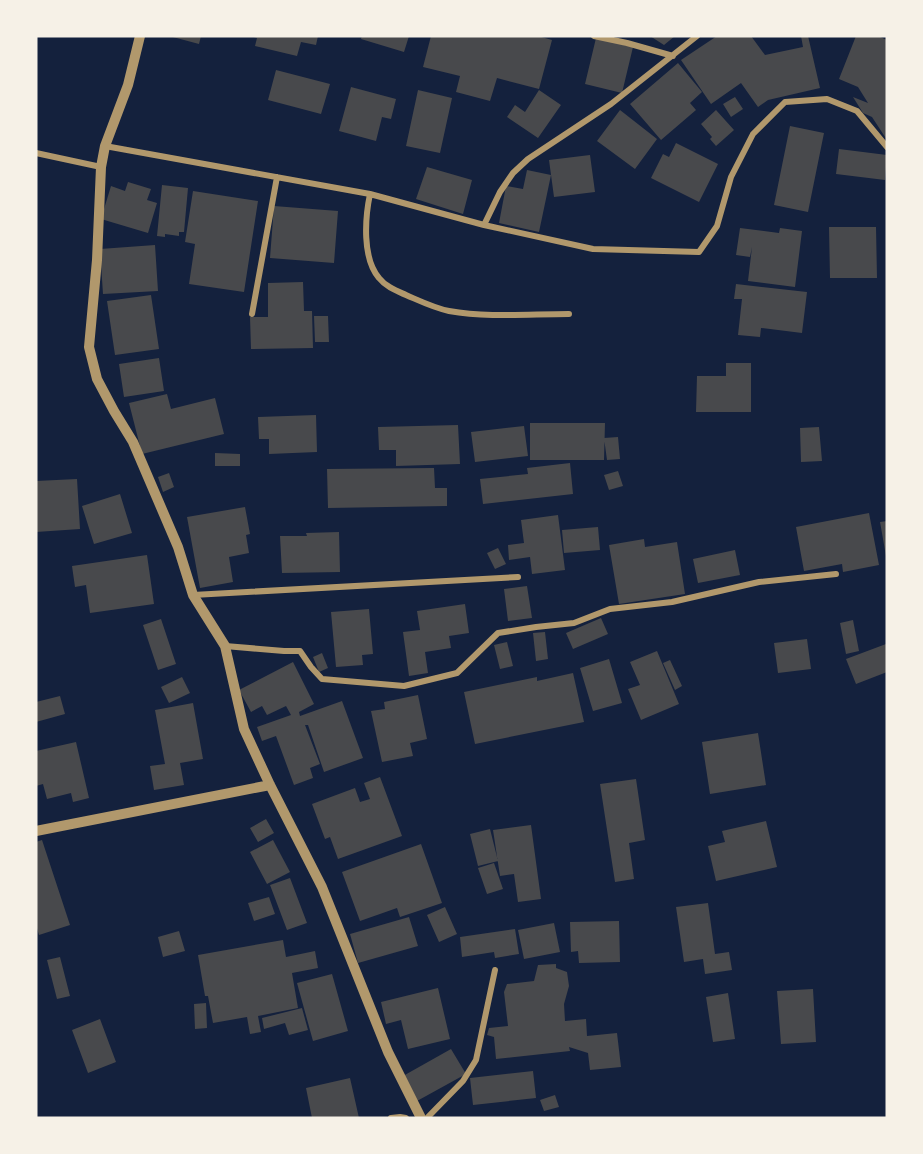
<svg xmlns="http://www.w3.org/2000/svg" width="923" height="1154" viewBox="0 0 923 1154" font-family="Cabin,sans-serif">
	<rect width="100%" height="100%" fill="#14213d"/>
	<path fill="#48494c" d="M169,36H201L199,44Z
		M251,36H318L316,45L301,42L297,56L255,46L257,38Z
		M362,36H409L404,52L361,39Z
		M431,36H538L552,40L539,89L497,78L490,101L456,92L460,76L423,67Z
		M650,36H675L664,45Z
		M717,36H751L765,55L803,47L801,36H808L820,88L768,100L758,107L741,83L711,104L681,60Z
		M856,36H878L887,40V140L872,117L863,113L853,97L868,103L858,87L839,79Z
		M596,38L633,47L622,93L585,84Z
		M678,63L702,92L690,103L696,110L661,140L630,104Z
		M276,70L330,84L321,114L268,100Z
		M351,87L396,99L391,119L382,117L376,141L339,131Z
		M418,90L452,98L440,153L406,146Z
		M539,90L561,105L538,138L507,117L515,105L525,112Z
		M735,97L743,109L731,117L723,104Z
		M620,110L657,139L635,169L597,141Z
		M716,110L734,130L716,146L710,139L712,137L701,124Z
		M790,126L824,133L808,212L774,205Z
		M676,143L718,164L699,202L651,178L663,154L669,157Z
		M839,149L887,155L885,180L836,174Z
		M590,155L595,192L554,197L549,160Z
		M427,167L472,180L463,214L416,199Z
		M527,170L551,175L539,232L499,223L506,186L523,189Z
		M128,182L151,189L147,200L157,203L148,233L101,219L111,186L125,191Z
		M162,185L188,188L184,232H179V236L165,234V237L157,236Z
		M193,191L258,201L244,292L189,284L195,244L185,242Z
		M274,206L338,211L334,263L270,258Z
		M829,227H876L877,278H830Z
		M740,228L779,233L780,228L802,231L795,287L748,281L752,247L750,257L736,255Z
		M155,245L158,291L103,294L100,249Z
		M303,282L304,311H312L313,348L251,349L250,317H268V283Z
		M736,284L807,292L802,333L761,328L760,337L738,335L742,299H734Z
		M151,295L159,349L115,355L107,301Z
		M314,316H328L329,342H315Z
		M159,358L164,391L124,397L119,364Z
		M726,363H751V412H696L697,376H726Z
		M167,394L171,409L215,398L224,434L142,454L129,403Z
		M316,415L317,452L269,454V439H259L258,417Z
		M530,423H605L604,460H530Z
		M458,425L460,464L396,466V450H379L378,427Z
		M524,426L528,456L475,462L471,432Z
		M819,427L822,461L801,462L800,428Z
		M618,437L620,459L607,460L604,438Z
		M215,453L240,454V466H215Z
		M570,463L573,494L483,504L480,479L528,474L527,468Z
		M434,468L435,488H447V506L328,508L327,469Z
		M618,471L623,486L609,490L604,475Z
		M169,473L174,487L163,492L158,477Z
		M77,479L80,529L36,532V481Z
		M120,494L132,533L94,544L82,506Z
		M245,507L250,534L246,535L249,553L229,557L233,582L200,588L187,517Z
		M869,513L879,565L843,572L842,564L804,571L796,527Z
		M558,515L565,570L532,574L530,557L509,560L508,545L524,543L521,520Z
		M887,521V556H886L880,522Z
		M598,527L600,550L564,553L562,530Z
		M339,532L340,572L282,573L280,536H307L306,533Z
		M644,539L645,547L677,542L685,594L619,604L609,545Z
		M498,548L506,564L495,569L487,553Z
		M735,550L740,575L698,583L693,559Z
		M147,555L154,604L90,613L86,585L75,587L72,566Z
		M527,586L532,618L508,621L504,589Z
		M465,604L469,633L449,636L451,648L425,652L428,673L409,676L403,632L420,630L417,611Z
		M369,609L373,654L362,655L363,665L336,667L331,612Z
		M601,618L608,634L573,649L566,633Z
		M161,619L176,664L158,670L143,625Z
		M853,620L859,651L846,654L840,623Z
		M545,632L548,659L536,661L533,633Z
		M807,639L811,669L778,673L774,643Z
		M507,642L513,666L500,669L494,645Z
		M886,644L887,672L856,684L846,659Z
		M657,651L679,704L641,720L628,689L640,685L630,662Z
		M322,653L328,668L319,672L313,657Z
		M609,659L622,703L593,711L580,668Z
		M670,660L682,686L675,690L663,663Z
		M293,662L314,704L299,712L300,716L342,701L363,758L324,772L308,725H305L320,764L310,768L313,778L294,785L276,736L262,741L257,727L291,715L286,706L267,715L262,706L251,712L239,690Z
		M573,673L584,722L475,744L464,692L537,677V681Z
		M182,677L190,693L169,703L161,687Z
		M418,695L427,739L410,743L413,756L382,762L371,711L385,709L384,702Z
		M60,696L65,714L36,722V702Z
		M193,703L203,759L180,763L184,785L154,790L150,766L165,764L155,710Z
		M758,733L766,785L710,794L702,742Z
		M76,742L89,798L73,802L71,793L47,799L43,784L36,786V751Z
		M380,777L402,836L338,859L330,837L325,839L312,804L355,788L360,802L370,799L364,783Z
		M636,779L645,840L629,843L634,879L615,882L600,784Z
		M266,819L274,833L258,842L250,828Z
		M766,821L777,867L716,881L708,846L725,842L722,831Z
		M531,825L541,899L518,902L514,874L500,876L493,830Z
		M490,829L498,861L478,866L470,834Z
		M42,840L70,925L39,935L36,925V842Z
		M273,840L290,872L267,884L250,852Z
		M421,844L442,903L400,917L397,908L360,921L342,872Z
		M494,863L503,889L487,894L478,868Z
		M290,878L307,923L287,930L270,885Z
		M269,897L275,914L254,921L248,903Z
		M708,903L715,954L729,952L732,970L705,974L703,959L684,962L676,907Z
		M445,907L457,934L439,942L427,915Z
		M409,917L418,946L358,963L350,934Z
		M619,921L620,962L579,963L578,951L571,952L570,922Z
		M554,923L560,952L524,959L518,930Z
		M515,929L519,954L495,958L494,952L462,957L460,937Z
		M179,931L185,951L163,957L158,937Z
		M283,940L286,957L315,951L318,968L292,973L298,1008L258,1016L261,1032L250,1034L247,1017L213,1023L208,996H205L198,955Z
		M60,957L70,996L57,999L47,960Z
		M556,964V968L567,972L569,986L564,1004L565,1021L586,1019L587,1036L617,1033L621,1067L590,1070L588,1053L569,1047L570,1051L496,1059L494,1037L487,1035L489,1028L508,1026L504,992L507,984L534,981L538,965Z
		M332,974L348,1031L313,1041L297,983Z
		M438,988L450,1039L408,1049L401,1020L386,1024L381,1002Z
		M813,989L816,1042L781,1044L777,991Z
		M728,993L735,1039L713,1042L706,997Z
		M206,1003L207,1028L195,1029L194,1004Z
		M302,1008L308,1030L289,1035L285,1023L264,1029L262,1018Z
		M100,1019L116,1062L88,1073L72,1030Z
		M451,1049L466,1074L417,1101L403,1076Z
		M533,1071L536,1098L473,1105L470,1078Z
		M350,1078L359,1118H312L306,1088Z
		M555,1095L559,1107L544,1111L540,1100Z"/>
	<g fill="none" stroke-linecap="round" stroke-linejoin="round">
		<path stroke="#b1986c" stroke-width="6" d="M594,36L627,43L673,56
			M105,146L370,194C365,218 362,258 379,278C386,287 397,291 406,295C420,301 434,308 449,311C488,318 529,314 569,314
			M36,153L101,167
			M370,194L484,225L593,249L699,252L717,226L731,177L753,134L785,102L827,99L857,111L887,147
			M484,225L500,192L513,173L528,159L611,104L697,36
			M252,314L277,177
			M193,595L518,577
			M225,646L284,651H300L311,667L322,679L404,686L457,673L498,633L536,627L574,623L610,609L672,602L759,582L836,574
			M391,1118L400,1117L406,1118
			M427,1118L463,1081L476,1060L495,970"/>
		<path stroke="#b1986c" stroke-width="10" d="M140,36L128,85L105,146L101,167L97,260L89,347L97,379L114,411L133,442L178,547L193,595L225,646L244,729L270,785L322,887L388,1052L421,1118
			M36,831L270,785"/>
	</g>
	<rect width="923" height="1154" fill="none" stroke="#f6f1e7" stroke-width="75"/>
</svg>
